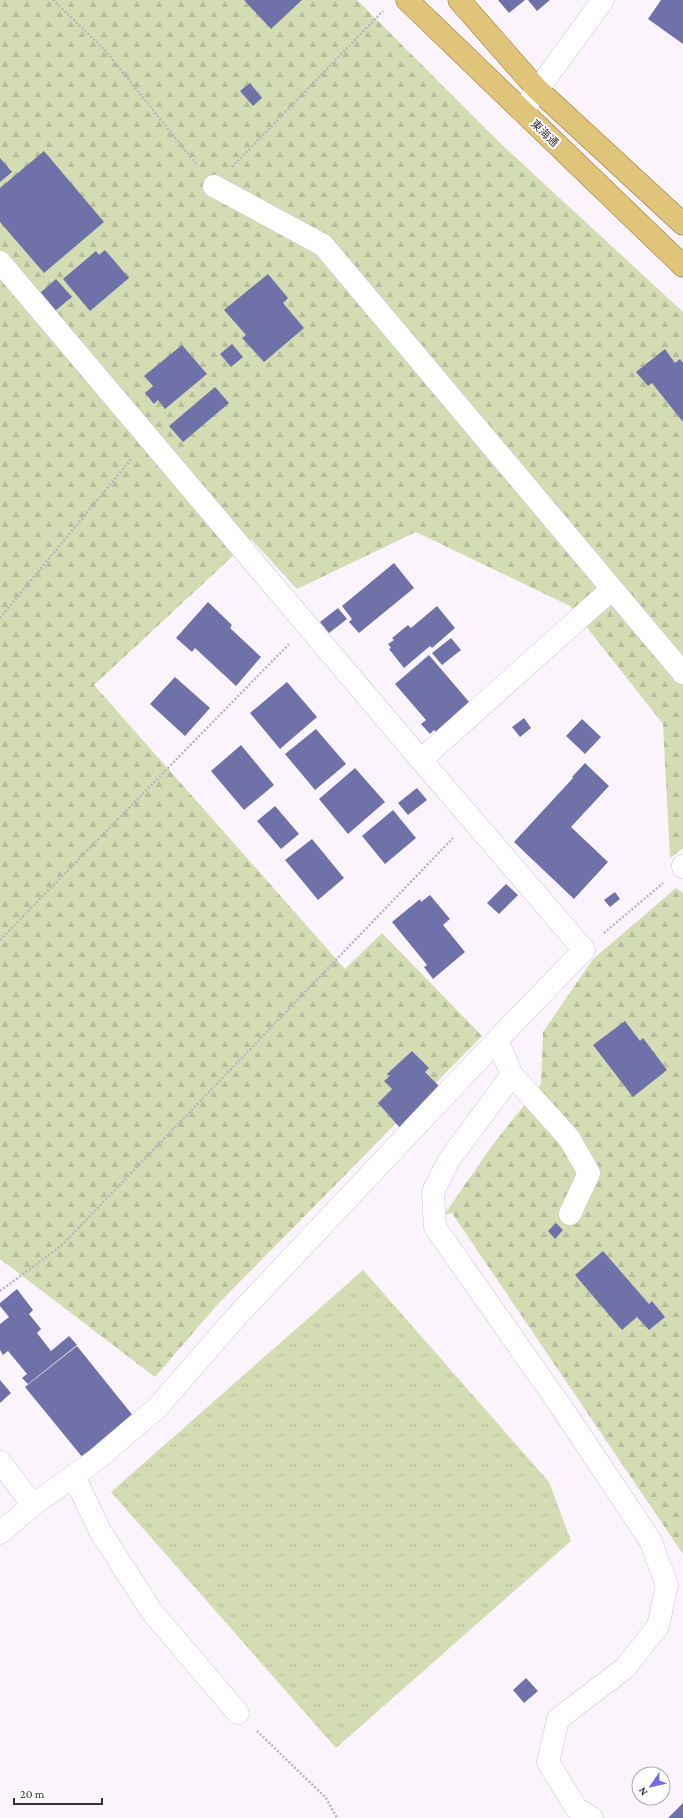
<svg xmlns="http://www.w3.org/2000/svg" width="683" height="1818" viewBox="0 0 683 1818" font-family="'Crimson Pro','Noto Sans JP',serif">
	<defs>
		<pattern id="grass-tufts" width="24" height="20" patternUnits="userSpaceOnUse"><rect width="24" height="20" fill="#d4dcb3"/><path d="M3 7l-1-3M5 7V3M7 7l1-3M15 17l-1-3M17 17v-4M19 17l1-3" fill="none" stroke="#b7bd9b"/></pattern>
		<pattern id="forest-firs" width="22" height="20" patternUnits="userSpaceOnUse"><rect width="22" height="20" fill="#d4dcb3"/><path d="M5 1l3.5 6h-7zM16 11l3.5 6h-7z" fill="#b7bd9b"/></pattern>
	</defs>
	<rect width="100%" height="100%" fill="#fbf4fd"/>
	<path fill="url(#grass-tufts)" d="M363,1270L549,1482L571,1541L336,1748L111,1492Z"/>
	<path fill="url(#forest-firs)" d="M0,0H357L498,141L683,312V848L670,858L663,724L570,606L416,532L297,589L251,539L94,685L345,969L382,933L482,1036L217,1305L155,1377L0,1259Z
		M676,888L683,893V1554L452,1213L444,1215L491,1147L541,1084L543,1032L593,959Z"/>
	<path fill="#6f72a8" d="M244,0H302L271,29Z
		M498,0H525L509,13Z
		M528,0H550L537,11Z
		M661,0H683V44L648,19Z
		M250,83L262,98L253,106L240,91Z
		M44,151L104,222L44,273L0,222V188Z
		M0,158L12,172L0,182Z
		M105,250L129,278L90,311L63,279L96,251L99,255Z
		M268,274L288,298L283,303L304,328L264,362L242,338L246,335L224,310Z
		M56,279L72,297L55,311L40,293Z
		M232,344L243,357L231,367L220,354Z
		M182,345L207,374L165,409L158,400L154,404L145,393L153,386L144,376Z
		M665,349L675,363L680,359L683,363V422L652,383L648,386L636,372Z
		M215,387L229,403L183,442L169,426Z
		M394,563L414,588L359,633L349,622L352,619L342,606Z
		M208,602L232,625L230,628L261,657L236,686L195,648L192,652L176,638Z
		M437,606L455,628L432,648L430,646L404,668L389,649L391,648L388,644L394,640L392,638L408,625L411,628Z
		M338,608L347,619L329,633L320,622Z
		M451,638L461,650L442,665L432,653Z
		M429,655L470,703L436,732L434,730L430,734L421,724L426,720L395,684Z
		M175,677L210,708L185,736L150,704Z
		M287,682L317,717L280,749L250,713Z
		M524,718L531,728L520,737L512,727Z
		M582,719L601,737L585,754L566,736Z
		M316,729L346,764L315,790L285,754Z
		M241,745L274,785L244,810L211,771Z
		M585,763L609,786L571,827L608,862L574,899L514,842L573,778L572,777Z
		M355,768L385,802L348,834L319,799Z
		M417,788L427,800L408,815L398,803Z
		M275,806L299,834L281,849L257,821Z
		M393,810L416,838L385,864L362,836Z
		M312,839L344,878L318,900L285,860Z
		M506,884L518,895L499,914L487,903Z
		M615,892L620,899L610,907L604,900Z
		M430,895L450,919L443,925L465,952L433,979L424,967L427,965L392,922L420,899L421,902Z
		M625,1021L640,1041L643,1038L667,1070L633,1097L593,1045Z
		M412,1051L429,1068L425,1072L440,1087L401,1129L378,1103L392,1089L384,1081L390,1076L387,1074Z
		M556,1223L563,1230L555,1239L548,1231Z
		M603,1251L649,1304L652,1301L665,1317L649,1330L637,1317L622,1330L575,1275Z
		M17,1289L33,1310L29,1314L41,1329L37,1333L51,1351L69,1336L77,1345L28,1384L22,1378L27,1374L8,1351L3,1355L0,1350V1324L9,1317L0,1306V1303Z
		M77,1346L134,1417L83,1458L25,1387Z
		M0,1380L11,1393L0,1403Z
		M526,1678L538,1691L524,1703L513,1690Z
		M683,1803V1818H668Z"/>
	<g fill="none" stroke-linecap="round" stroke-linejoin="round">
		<g stroke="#d0c1d6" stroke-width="23">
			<path id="street" d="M214,186L323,245L683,673
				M0,262L421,760L584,950L497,1040L236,1317L157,1408L97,1459L33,1505L0,1533
				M421,760L612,589
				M683,866V867
				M497,1040L512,1075L449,1160L433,1192L435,1227L562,1408L650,1540L667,1585L658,1626L625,1668L558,1719L548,1762L576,1808L592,1818
				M512,1075L569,1138L589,1173L570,1214
				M0,1462L33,1505
				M74,1476L100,1531L152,1612L238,1713"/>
		</g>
		<g stroke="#d0c1d6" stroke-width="23">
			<path id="secondary" d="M522,111L603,0"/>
		</g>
		<g stroke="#967627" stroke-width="23">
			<path id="primary" d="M407,0L683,266
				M459,0L537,89L683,224"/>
		</g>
		<path stroke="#bbb4bd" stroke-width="2.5" stroke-dasharray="2 2" stroke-linecap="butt" d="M53,0L104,49L197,165
			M232,167L383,11
			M0,618L132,458
			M604,933L663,883
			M0,940L289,644
			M0,1291L61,1246L453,838
			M257,1731L326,1798L337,1818"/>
		<use href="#street" stroke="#fff" stroke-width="22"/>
		<use href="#secondary" stroke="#fff" stroke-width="22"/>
		<use href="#primary" stroke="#dfc479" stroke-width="22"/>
	</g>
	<g text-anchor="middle" stroke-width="4" stroke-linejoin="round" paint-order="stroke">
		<g font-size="11" fill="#352f37" stroke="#fff">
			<text transform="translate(545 133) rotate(44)" y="4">東海通</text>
		</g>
	</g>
	<g transform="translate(651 1786) rotate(236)"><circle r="19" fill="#ffffff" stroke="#aeacaf"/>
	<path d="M0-3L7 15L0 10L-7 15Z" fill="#716be6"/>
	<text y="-6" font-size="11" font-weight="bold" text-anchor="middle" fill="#352f37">N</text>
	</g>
	<path d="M14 1798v6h88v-6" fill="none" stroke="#352f37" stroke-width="2"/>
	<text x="20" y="1798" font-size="12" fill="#352f37" stroke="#ffffff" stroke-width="3" paint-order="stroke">20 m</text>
</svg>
